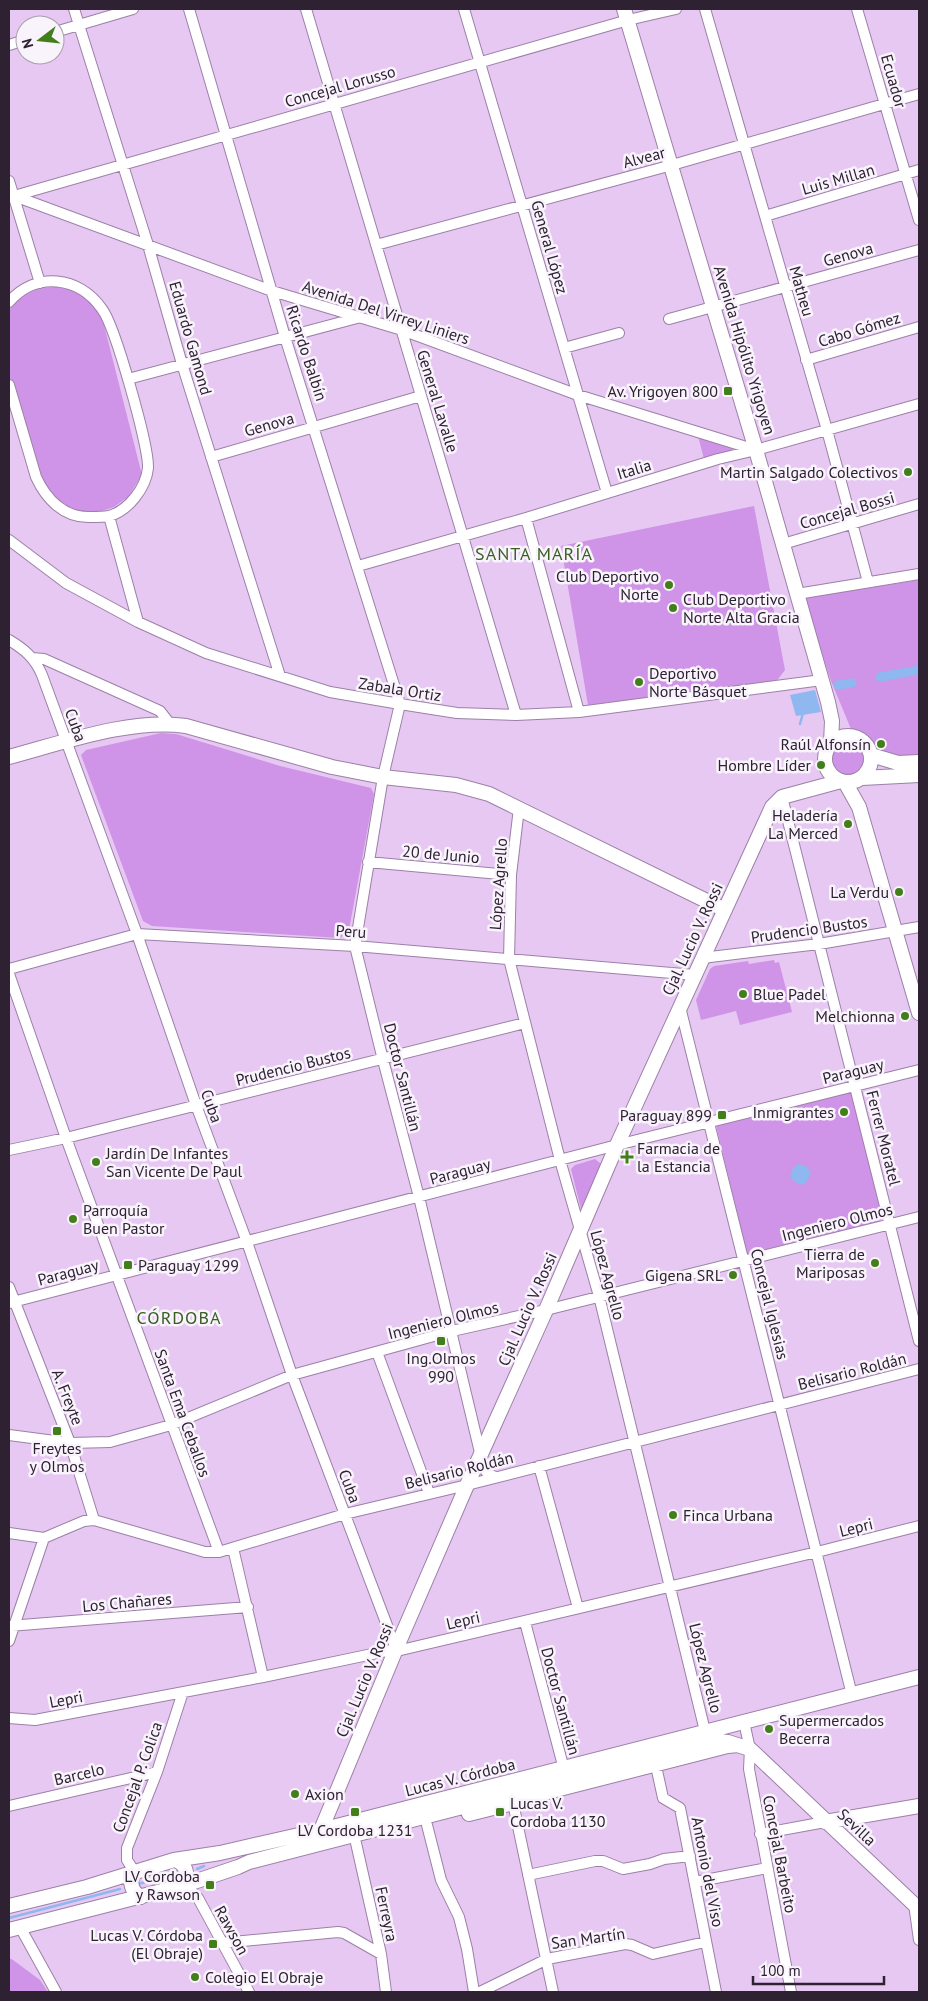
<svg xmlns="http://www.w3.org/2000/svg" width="928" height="2001" viewBox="0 0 928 2001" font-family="'PT Sans',sans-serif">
	<rect width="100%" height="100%" fill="#e6c8f3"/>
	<path fill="#cf93e7" d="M57,287C79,290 93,302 103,321L142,475L128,497L114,507L99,512H79L69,509L42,487L9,375V310C21,294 37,287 57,287Z
		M697,432L748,451L705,463Z
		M754,506L785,670L775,683L588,705L561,546Z
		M919,580V755H887L876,751L865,737L851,729L831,681L804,598Z
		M161,733L176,734L280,766L371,788L374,794L349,930L343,936L339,938L152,926L143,921L81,755L86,750Z
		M828 759a20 20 0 1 1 40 0a20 20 0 1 1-40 0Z
		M774,960L775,963L779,962L792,1012L740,1025L736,1011L701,1020L696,1000L710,969L714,966L748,961L749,964Z
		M853,1092L884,1221L747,1254L716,1125Z
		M595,1159L601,1164L582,1213L571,1169L575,1165Z
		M9,1958L13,1960L40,1980L48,1992H9Z"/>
	<path fill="#8eb8ef" d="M815,690L821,712L796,716L790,695Z
		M798,1164L806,1166L811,1172L808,1180L803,1185L795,1182L790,1177L793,1168Z"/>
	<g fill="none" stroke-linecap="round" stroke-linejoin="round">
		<path stroke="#8eb8ef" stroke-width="2.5" d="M800,724L803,713
			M197,1869L204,1866
			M138,1884L178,1874
			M9,1918L120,1889"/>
		<path stroke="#8eb8ef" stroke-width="9" d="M880,677L919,670
			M838,685L852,683"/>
		<g stroke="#9c80a7" stroke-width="12">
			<path id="street" d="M74,9L148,245L182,364L280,676
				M189,9L285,337L400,704L383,777L355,946L383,1060L419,1197L483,1465L487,1473L495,1477
				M306,9L516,715
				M464,9L607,493
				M705,9L827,430L868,582
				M857,9L919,220
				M55,32L133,9
				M9,45L25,40
				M9,181L40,283
				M9,194L272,291L402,330L578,395L756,450
				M14,196L628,20L676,9
				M765,216L919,170
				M376,245L672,165L919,94
				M9,302C36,271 79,276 102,309C115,326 149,446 148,468C146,488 128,511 109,516C103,517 96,517 90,517C64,518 46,499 36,477L9,385
				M669,319L919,250
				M564,348L619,333
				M806,360L919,327
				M128,379L357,318
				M211,457L421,396
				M109,516L138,622
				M526,518L579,712
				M9,540L66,583L138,622L206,653L330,692L400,704L457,713L516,715L579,712L822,680
				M783,544L919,504
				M358,566L526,518L718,459L756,450L919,404
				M797,594L919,574
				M9,640C24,649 35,658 42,675L137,934L196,1105L247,1242L292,1375L396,1649
				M32,658L44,659L160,711L170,724
				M782,797L919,1341
				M519,808L511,875L509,959L560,1160L599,1296L705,1731L710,1734
				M368,862L511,875
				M702,958L819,944L919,927
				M9,969L137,934L355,946L695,975
				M9,974L66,1138L219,1552
				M680,1007L852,1695
				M9,1150L66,1138L525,1023
				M9,1287L70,1443L94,1520
				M9,1303L617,1145L919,1070
				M377,1352L429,1493
				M9,1435L70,1443L110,1442L171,1425L292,1375L452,1331L546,1310L919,1217
				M539,1466L578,1608
				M9,1533L44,1538L84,1521L94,1520L205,1552H219L345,1514L467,1485L919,1369
				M233,1548L263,1677
				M525,1622L565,1773
				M9,1626L248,1607
				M9,1641L44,1538
				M9,1718L35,1720L263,1677L396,1649L401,1650L817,1552L919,1526
				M744,1722L750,1749L749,1769L791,1992
				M656,1766L663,1798L680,1808L716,1992
				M9,1806L157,1772
				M427,1825L441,1880L459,1917L467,1949L474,1992
				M760,1834L825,1822
				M356,1843L381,1954L386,1992
				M134,1871L127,1860V1848L157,1772L183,1692
				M528,1875L595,1861H603L623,1869L650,1864L664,1859L690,1856
				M695,1882L767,1868
				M185,1885L198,1898L249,1992
				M914,1904L919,1940
				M20,1927L56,1992
				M222,1943L338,1932L344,1933L381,1954
				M480,1992L547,1959L625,1944L632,1945L653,1954L705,1942
				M553,1992L513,1803L728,1748L739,1747"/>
		</g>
		<g stroke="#9c80a7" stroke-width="16">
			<path id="secondary" d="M624,9L756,450L828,702L832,721L831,743
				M825 759a23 23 0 1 1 46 0a23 23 0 1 1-46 0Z
				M871,755L898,763L919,762
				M9,757C62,743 131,718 186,726L332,767L383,777L456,785L489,794L725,910
				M862,778L919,775
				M845,782L859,807L919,1013
				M469,1814L513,1803
				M825,1822L919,1806
				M323,1841L321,1830L396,1649L467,1485L546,1310L617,1145L772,807L782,797L841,781
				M174,1860C187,1863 188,1875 185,1885
				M134,1871C129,1882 131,1892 141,1897
				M9,1906L87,1887L174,1860L220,1853L321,1830L919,1677
				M9,1930L185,1885L238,1867L249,1862L718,1741L728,1742L750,1749L919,1909"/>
		</g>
		<use href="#street" stroke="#fff" stroke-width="10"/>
		<use href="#secondary" stroke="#fff" stroke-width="14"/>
	</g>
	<g fill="#427e1a" stroke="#f9f3fc" stroke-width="2">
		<rect x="723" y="386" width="10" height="10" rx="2.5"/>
		<circle cx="908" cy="472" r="5"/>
		<circle cx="669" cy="585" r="5"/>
		<circle cx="673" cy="608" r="5"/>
		<circle cx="639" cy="682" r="5"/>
		<circle cx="881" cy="744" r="5"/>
		<circle cx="821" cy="765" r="5"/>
		<circle cx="848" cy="824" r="5"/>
		<circle cx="899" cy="892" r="5"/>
		<circle cx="743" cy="994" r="5"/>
		<circle cx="905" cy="1016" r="5"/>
		<circle cx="844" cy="1112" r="5"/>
		<rect x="717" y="1110" width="10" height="10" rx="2.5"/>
		<path d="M624.5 1149.5h5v5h5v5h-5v5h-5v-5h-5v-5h5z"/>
		<circle cx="96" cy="1162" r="5"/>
		<circle cx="73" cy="1219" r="5"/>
		<circle cx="875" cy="1263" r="5"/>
		<rect x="123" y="1260" width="10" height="10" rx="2.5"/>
		<circle cx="733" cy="1275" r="5"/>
		<rect x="436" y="1336" width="10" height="10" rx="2.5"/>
		<rect x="52" y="1426" width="10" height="10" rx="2.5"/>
		<circle cx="673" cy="1515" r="5"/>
		<circle cx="769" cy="1729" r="5"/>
		<circle cx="295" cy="1794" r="5"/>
		<rect x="350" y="1807" width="10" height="10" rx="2.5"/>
		<rect x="495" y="1807" width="10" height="10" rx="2.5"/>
		<rect x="205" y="1880" width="10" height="10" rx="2.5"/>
		<rect x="208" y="1939" width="10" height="10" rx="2.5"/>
		<circle cx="195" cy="1977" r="5"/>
	</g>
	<g text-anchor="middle" stroke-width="5" stroke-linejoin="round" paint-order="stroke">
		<g font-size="16" fill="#2e2232" stroke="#f9f3fc">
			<text transform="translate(894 81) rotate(74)" y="6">Ecuador</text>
			<text transform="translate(340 86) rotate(-16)" y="6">Concejal Lorusso</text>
			<text transform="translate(644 157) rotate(-15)" y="6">Alvear</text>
			<text transform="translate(838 179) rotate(-16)" y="6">Luis Millan</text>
			<text transform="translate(550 247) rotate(74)" y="6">General López</text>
			<text transform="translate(848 254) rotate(-16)" y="6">Genova</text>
			<text transform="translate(802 291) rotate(74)" y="6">Matheu</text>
			<text transform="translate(386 312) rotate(18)" y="6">Avenida Del Virrey Liniers</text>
			<text transform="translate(859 329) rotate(-17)" y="6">Cabo Gómez</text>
			<text transform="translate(191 338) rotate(74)" y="6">Eduardo Gamond</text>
			<text transform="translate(745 350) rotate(73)" y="6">Avenida Hipólito Yrigoyen</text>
			<text transform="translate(307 353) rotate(72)" y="6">Ricardo Balbín</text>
			<text transform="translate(438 401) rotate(73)" y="6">General Lavalle</text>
			<text transform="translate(269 424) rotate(-16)" y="6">Genova</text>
			<text transform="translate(634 469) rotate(-17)" y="6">Italia</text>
			<text transform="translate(847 510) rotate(-16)" y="6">Concejal Bossi</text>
			<text transform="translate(400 689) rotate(9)" y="6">Zabala Ortiz</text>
			<text transform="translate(76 725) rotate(70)" y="6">Cuba</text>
			<text transform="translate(441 854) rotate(5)" y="6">20 de Junio</text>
			<text transform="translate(498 884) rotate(-86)" y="6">López Agrello</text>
			<text transform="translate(809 929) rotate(-8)" y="6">Prudencio Bustos</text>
			<text transform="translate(351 931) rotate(4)" y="6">Peru</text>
			<text transform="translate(692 939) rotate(-65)" y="6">Cjal. Lucio V. Rossi</text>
			<text transform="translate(293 1066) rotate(-14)" y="6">Prudencio Bustos</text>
			<text transform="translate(853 1071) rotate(-14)" y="6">Paraguay</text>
			<text transform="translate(403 1077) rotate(76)" y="6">Doctor Santillán</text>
			<text transform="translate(212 1106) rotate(70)" y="6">Cuba</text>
			<text transform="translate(884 1138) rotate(76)" y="6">Ferrer Moratel</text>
			<text transform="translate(460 1171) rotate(-15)" y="6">Paraguay</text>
			<text transform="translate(837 1222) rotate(-14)" y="6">Ingeniero Olmos</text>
			<text transform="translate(68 1272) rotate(-15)" y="6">Paraguay</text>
			<text transform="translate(608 1275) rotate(75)" y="6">López Agrello</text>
			<text transform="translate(770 1304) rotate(76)" y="6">Concejal Iglesias</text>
			<text transform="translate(527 1309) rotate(-66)" y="6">Cjal. Lucio V. Rossi</text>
			<text transform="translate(443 1320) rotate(-14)" y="6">Ingeniero Olmos</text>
			<text transform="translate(852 1371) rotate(-14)" y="6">Belisario Roldán</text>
			<text transform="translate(68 1397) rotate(68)" y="6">A. Freyte</text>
			<text transform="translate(183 1413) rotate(70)" y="6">Santa Ema Ceballos</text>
			<text transform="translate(459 1470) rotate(-14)" y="6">Belisario Roldán</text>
			<text transform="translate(350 1486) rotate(69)" y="6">Cuba</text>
			<text transform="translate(856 1527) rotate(-14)" y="6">Lepri</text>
			<text transform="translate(127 1602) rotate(-5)" y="6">Los Chañares</text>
			<text transform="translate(463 1620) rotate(-13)" y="6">Lepri</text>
			<text transform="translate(706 1668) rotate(76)" y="6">López Agrello</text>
			<text transform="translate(364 1680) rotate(-67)" y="6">Cjal. Lucio V. Rossi</text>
			<text transform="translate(66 1699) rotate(-11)" y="6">Lepri</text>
			<text transform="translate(561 1701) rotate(75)" y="6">Doctor Santillán</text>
			<text transform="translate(79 1774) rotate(-13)" y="6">Barcelo</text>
			<text transform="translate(137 1777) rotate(-70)" y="6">Concejal P. Colica</text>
			<text transform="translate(460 1777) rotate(-14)" y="6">Lucas V. Córdoba</text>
			<text transform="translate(857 1827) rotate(43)" y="6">Sevilla</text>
			<text transform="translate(780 1854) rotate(79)" y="6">Concejal Barbeito</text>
			<text transform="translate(708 1872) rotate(79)" y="6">Antonio del Viso</text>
			<text transform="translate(387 1914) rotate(78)" y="6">Ferreyra</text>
			<text transform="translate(232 1930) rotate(61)" y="6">Rawson</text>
			<text transform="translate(588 1938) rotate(-8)" y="6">San Martín</text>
		</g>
		<g font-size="16" fill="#2e2232" stroke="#f9f3fc" text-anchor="end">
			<text x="718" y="397">Av. Yrigoyen 800</text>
			<text x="898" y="478">Martin Salgado Colectivos</text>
			<text x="659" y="582">Club Deportivo<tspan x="659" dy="18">Norte</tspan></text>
			<text x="683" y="605" text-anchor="start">Club Deportivo<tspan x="683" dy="18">Norte Alta Gracia</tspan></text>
			<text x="649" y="679" text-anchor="start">Deportivo<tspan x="649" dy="18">Norte Básquet</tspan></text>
			<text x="871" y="750">Raúl Alfonsín</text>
			<text x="811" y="771">Hombre Líder</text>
			<text x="838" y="821">Heladería<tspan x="838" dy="18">La Merced</tspan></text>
			<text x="889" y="898">La Verdu</text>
			<text x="753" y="1000" text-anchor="start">Blue Padel</text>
			<text x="895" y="1022">Melchionna</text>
			<text x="834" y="1118">Inmigrantes</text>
			<text x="712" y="1121">Paraguay 899</text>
			<text x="637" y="1154" text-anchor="start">Farmacia de<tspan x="637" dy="18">la Estancia</tspan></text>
			<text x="106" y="1159" text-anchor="start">Jardín De Infantes<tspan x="106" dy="18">San Vicente De Paul</tspan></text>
			<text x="83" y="1216" text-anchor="start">Parroquía<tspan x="83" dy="18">Buen Pastor</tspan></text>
			<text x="865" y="1260">Tierra de<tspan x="865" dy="18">Mariposas</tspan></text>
			<text x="138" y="1271" text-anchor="start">Paraguay 1299</text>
			<text x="723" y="1281">Gigena SRL</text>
			<text x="441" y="1364" text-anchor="middle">Ing.Olmos<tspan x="441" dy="18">990</tspan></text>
			<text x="57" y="1454" text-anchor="middle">Freytes<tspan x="57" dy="18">y Olmos</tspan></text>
			<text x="683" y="1521" text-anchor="start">Finca Urbana</text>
			<text x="779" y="1726" text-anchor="start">Supermercados<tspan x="779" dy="18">Becerra</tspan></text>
			<text x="305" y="1800" text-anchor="start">Axion</text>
			<text x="510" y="1809" text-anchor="start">Lucas V.<tspan x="510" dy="18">Cordoba 1130</tspan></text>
			<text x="355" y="1836" text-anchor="middle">LV Cordoba 1231</text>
			<text x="200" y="1882">LV Cordoba<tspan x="200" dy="18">y Rawson</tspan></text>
			<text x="203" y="1941">Lucas V. Córdoba<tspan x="203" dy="18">(El Obraje)</tspan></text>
			<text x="205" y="1983" text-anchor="start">Colegio El Obraje</text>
		</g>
		<g font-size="18" letter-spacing="1" fill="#385f23" stroke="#f9f3fc">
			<text x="534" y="560">SANTA MARÍA</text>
			<text x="179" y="1324">CÓRDOBA</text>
		</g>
	</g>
	<rect width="928" height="2001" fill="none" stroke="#2e2232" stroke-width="20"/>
	<g transform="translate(40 40) rotate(254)"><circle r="24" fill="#f9f3fc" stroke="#a89fab"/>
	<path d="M0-4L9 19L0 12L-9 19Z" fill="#427e1a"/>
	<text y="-8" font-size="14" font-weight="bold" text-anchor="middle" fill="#2e2232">N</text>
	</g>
	<path d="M753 1976v8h131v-8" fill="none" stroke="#2e2232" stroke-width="2.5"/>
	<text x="760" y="1976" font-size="15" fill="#2e2232" stroke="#f9f3fc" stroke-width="4" paint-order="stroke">100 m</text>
</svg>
